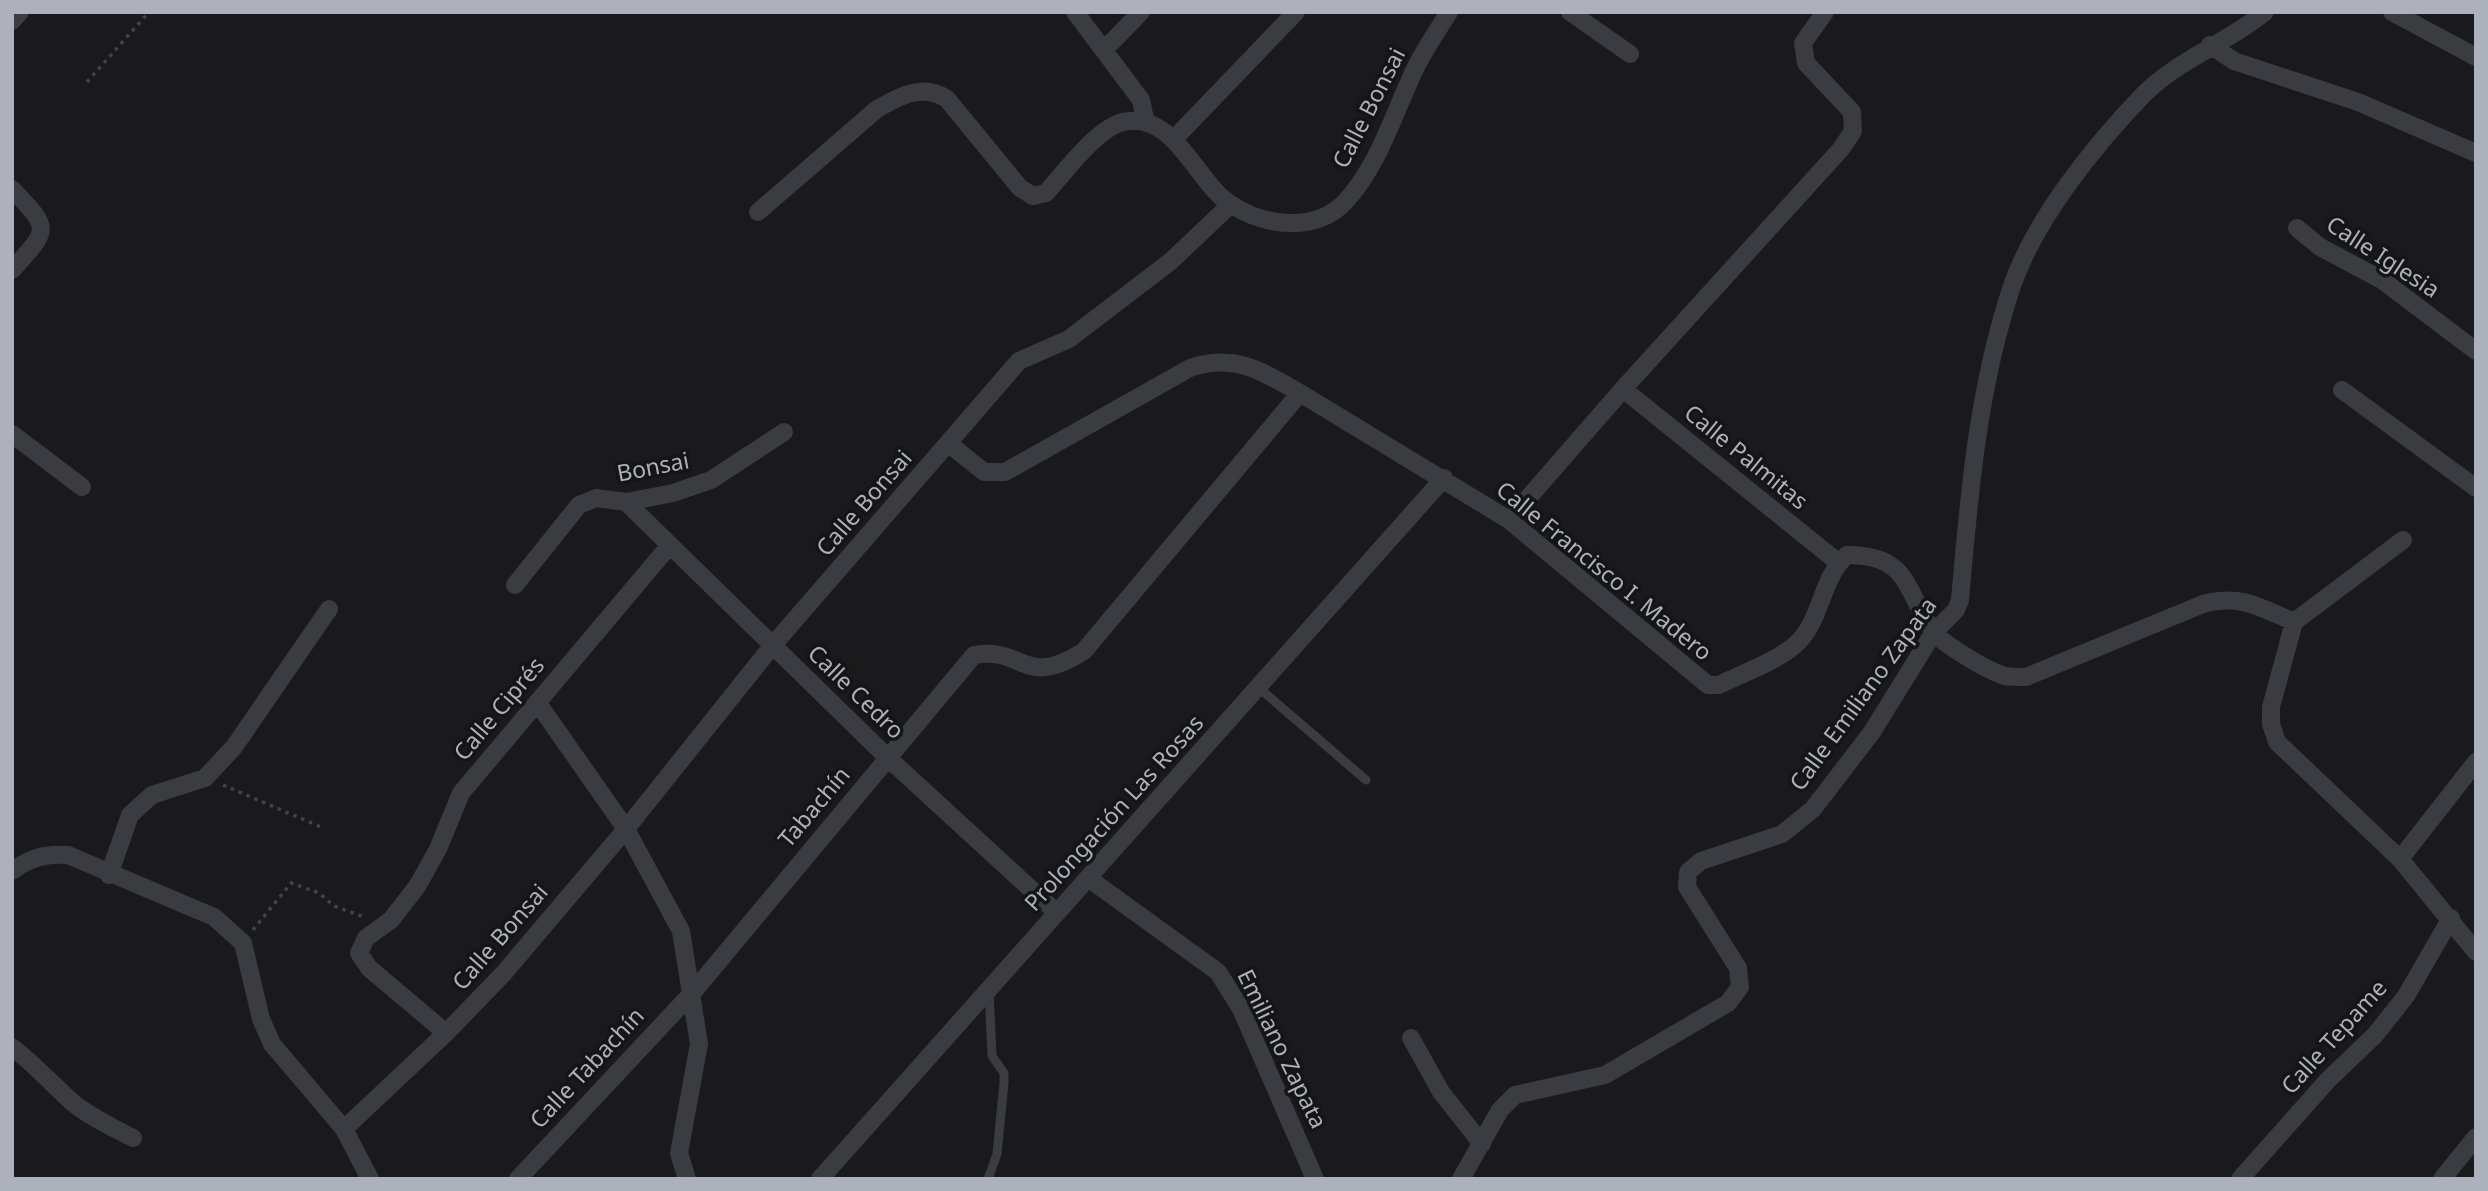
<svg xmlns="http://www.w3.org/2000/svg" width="2488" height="1191" viewBox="0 0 2488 1191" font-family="'Noto Sans',sans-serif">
	<rect width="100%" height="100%" fill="#1a1a1c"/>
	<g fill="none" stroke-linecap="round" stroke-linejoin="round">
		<path stroke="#414348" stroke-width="3.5" stroke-dasharray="3.5 5" stroke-linecap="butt" d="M87,82L149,12
			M223,785L321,827
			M253,930L291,883L319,893L334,906L364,917"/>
		<path stroke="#3b3c41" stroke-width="9" d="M1259,688L1366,780
			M988,1179L997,1154L1004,1083V1073L992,1056L989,991"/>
		<path stroke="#3b3c41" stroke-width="18" d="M1075,12L1141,100L1146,123
			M1570,12L1630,54
			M2392,12L2476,57
			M12,21L20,12
			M2210,45L2234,61L2358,102L2476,153
			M1105,49L1141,12
			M1173,140L1296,12
			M12,189C51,230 50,228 12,270
			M758,212L877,109C900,96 923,83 947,99L1020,188L1033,196L1046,193C1064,173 1097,128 1123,122C1175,110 1197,185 1232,205C1265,226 1315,233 1345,202C1380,164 1394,112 1416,67C1425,48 1438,30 1449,12
			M2297,228L2320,247L2382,280L2476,351
			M1623,389L1839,563
			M2342,390L2476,488
			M12,434L82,487
			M948,443L984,472H1005L1190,368C1235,353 1261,371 1300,393L1509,520L1708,685H1719C1741,674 1778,661 1796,644C1822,621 1820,579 1847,555C1909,555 1904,588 1932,630C1942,644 1988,671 2005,676C2011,677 2019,677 2026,677L2203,604C2241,594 2259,607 2294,622
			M626,502L887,757L1057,913
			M1509,520L1623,389L1841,149L1853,131L1852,112L1806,63L1803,43L1825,12
			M2403,540L2294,622L2271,707V724L2277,742L2400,859L2476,952
			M515,585L579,505L596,498L626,502L673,493L711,480L784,432
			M537,702L626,829L681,931L699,1044L679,1153L687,1179
			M2400,859L2476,762
			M12,871C31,857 45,854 68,855L214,917L243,943L261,1019L272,1044L344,1129L370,1179
			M109,875L130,815L152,795L205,778L234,747L329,609
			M1088,878L1218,972L1241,1009L1315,1179
			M446,1033L369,968L359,953L366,938L391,920L418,885L438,849L461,793L670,545
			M1411,1038L1441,1092L1482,1144
			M12,1047C34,1064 52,1084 72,1102C90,1117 112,1127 133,1138
			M344,1129L446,1033L504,973L626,829L773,645L1019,361L1069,339L1171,261L1230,205
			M518,1179L693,992L974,655C1025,646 1023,690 1084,651L1300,393
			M820,1179L1444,478
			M1461,1179L1500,1110L1515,1095L1605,1075L1728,1003L1740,987L1738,968L1687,887L1688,872L1701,861L1782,834L1813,809L1872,732L1934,632L1956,610L1960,600C1969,495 1978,387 2012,286C2035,219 2094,146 2143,95C2179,59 2227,43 2265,12
			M2240,1179L2328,1080L2375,1035L2406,996L2451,918
			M2442,1179L2476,1137"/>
	</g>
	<g text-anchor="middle" stroke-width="7" stroke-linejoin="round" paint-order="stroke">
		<g font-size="23" fill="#adb1bb" stroke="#151517">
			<text transform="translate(1369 108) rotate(-63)" y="8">Calle Bonsai</text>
			<text transform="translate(2383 257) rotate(33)" y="8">Calle Iglesia</text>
			<text transform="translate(1746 457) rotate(39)" y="8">Calle Palmitas</text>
			<text transform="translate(653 467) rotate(-11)" y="8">Bonsai</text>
			<text transform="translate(864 503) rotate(-49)" y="8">Calle Bonsai</text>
			<text transform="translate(1604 571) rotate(39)" y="8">Calle Francisco I. Madero</text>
			<text transform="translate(856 692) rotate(44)" y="8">Calle Cedro</text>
			<text transform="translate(1863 694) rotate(-54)" y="8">Calle Emiliano Zapata</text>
			<text transform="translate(499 709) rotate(-50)" y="8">Calle Ciprés</text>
			<text transform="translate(814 807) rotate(-50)" y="8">Tabachín</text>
			<text transform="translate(1114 813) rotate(-48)" y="8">Prolongación Las Rosas</text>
			<text transform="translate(500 937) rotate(-49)" y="8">Calle Bonsai</text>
			<text transform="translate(2334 1037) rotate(-48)" y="8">Calle Tepame</text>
			<text transform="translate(1282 1049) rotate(64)" y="8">Emiliano Zapata</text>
			<text transform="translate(587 1068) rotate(-47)" y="8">Calle Tabachín</text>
		</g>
	</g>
	<rect width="2488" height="1191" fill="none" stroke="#adb1bb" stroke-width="28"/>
</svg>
